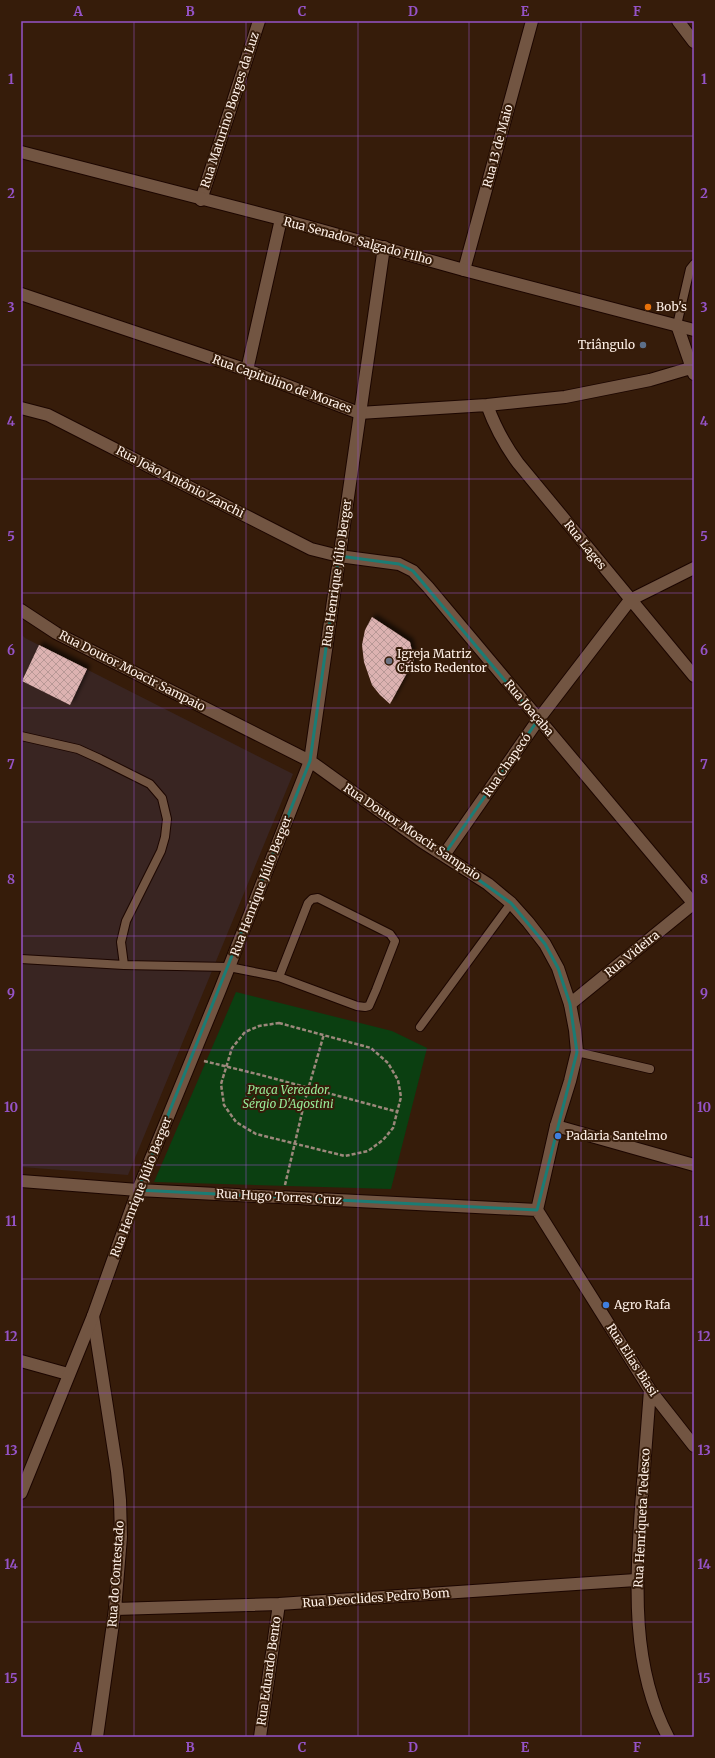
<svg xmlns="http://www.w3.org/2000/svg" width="715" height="1758" viewBox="0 0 715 1758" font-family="Merriweather,serif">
	<defs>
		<pattern id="building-cross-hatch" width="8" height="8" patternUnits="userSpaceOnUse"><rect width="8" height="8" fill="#dcb2b1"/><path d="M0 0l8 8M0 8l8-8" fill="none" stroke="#b89896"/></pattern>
		<filter id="shadow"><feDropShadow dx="3.5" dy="-3.5" stdDeviation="2" flood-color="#0009"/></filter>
	</defs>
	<rect width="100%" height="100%" fill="#361c0a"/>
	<path fill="#392522" d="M21,634L25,638L293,774L128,1175L21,1167Z"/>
	<path fill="#0b3f11" d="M236,992L392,1031L427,1048L391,1189L154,1182Z"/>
	<path fill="url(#building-cross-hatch)" filter="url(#shadow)" d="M372,617L410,642L414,660L390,704L380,695L372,685L364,662L362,645L365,630Z
		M39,645L87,669L70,705L22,681Z"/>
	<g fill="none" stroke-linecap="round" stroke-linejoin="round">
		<g stroke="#1c0600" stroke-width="10">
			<path id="service" d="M677,325L690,269L694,264
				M21,736L78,749L100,759L150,784L162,798L167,819L165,837L161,851L126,921L121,942L124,965L229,967L279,977L357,1006L365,1007L369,1006L376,990L395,941L390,934L318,898L312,899L308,903L279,977
				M21,959L124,965
				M420,1027L511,903
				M577,1052L650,1069"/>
		</g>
		<g stroke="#1c0600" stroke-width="14">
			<path id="minor" d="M201,200L259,21
				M464,270L532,21
				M21,294L247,370L359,413L487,405L565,397L650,380L694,367
				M677,325L694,374
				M247,370L281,219
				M487,405C495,427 504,444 518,463L694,676
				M21,408L48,415L311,549L339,556L399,564L413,571L428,587L694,904
				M444,855L538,720L630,600L694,568
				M570,1004L694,903
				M556,1126L694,1165
				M93,1316L117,1471L120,1500L121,1537L115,1609L97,1737
				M21,1361L68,1374
				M115,1609L279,1604L636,1580
				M260,1737L279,1604"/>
		</g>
		<g stroke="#1c0600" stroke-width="14">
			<path id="tertiary" d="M21,610L56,633L310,761L421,841L488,884L511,903L528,922L545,944L558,968L570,1004L575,1030L577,1052L570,1081L556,1126L537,1210
				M21,1181L138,1190L537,1210
				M537,1210L650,1390L694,1446
				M650,1390C647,1430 644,1469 641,1508C636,1586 631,1666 668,1737
				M21,1493L93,1316L138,1190L220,990L310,761L384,247"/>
		</g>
		<g stroke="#1c0600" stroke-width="14">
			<path id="secondary" d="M678,21L694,42
				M21,152L281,219L464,270L694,330"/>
		</g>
		<path stroke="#9c887b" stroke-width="2.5" stroke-dasharray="4 2" stroke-linecap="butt" d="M279,1023L371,1048L388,1063L398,1080L401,1097L393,1128L383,1140L368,1151L345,1156L256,1134L236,1122L224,1105L221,1084L232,1048L245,1032L259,1026Z
			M204,1061L261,1075L398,1112
			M285,1185L305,1100L324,1034"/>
		<use href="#service" stroke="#725542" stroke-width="8"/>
		<use href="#minor" stroke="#725542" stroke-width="12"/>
		<use href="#tertiary" stroke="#725542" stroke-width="12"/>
		<use href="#secondary" stroke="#725542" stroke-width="12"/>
	</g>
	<path fill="none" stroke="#1b7c74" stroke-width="3" stroke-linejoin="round" d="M339,556L399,564L413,571L538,720L444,855L511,903L545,944L558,968L570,1004L577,1052L537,1210L138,1190L310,761Z"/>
	<path fill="none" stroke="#9553c7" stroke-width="1" stroke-opacity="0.55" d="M134,21V1737M246,21V1737M358,21V1737M469,21V1737M581,21V1737M21,136H694M21,251H694M21,365H694M21,479H694M21,593H694M21,708H694M21,822H694M21,936H694M21,1050H694M21,1165H694M21,1279H694M21,1393H694M21,1507H694M21,1622H694"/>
	<circle fill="#e8710a" stroke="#361c0a" stroke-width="1.5" cx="648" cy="307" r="4"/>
	<circle fill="#5c6f8a" stroke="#361c0a" stroke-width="1.5" cx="643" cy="345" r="4"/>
	<circle fill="#6b7280" stroke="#361c0a" stroke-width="1.5" cx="389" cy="661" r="4"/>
	<g fill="#3f7fe0" stroke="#361c0a" stroke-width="1.5">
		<circle cx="558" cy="1136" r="4"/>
		<circle cx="606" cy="1305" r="4"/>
	</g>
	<g text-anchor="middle" stroke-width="4" stroke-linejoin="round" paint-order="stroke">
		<g font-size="12" fill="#fdefe6" stroke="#361c0a">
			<text transform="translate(230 110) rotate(-72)" y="4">Rua Maturino Borges da Luz</text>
			<text transform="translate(498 146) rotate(-75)" y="4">Rua 13 de Maio</text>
			<text transform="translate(358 241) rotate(15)" y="4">Rua Senador Salgado Filho</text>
			<text transform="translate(282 384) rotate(20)" y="4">Rua Capitulino de Moraes</text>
			<text transform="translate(180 482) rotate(27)" y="4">Rua João Antônio Zanchi</text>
			<text transform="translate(585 545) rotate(51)" y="4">Rua Lages</text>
			<text transform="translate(337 573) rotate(-82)" y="4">Rua Henrique Júlio Berger</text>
			<text transform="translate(132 671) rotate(27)" y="4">Rua Doutor Moacir Sampaio</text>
			<text transform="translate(529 708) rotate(50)" y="4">Rua Joaçaba</text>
			<text transform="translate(507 765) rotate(-55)" y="4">Rua Chapecó</text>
			<text transform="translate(412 832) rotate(34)" y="4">Rua Doutor Moacir Sampaio</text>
			<text transform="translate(261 886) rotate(-69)" y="4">Rua Henrique Júlio Berger</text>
			<text transform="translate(632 954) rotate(-39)" y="4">Rua Videira</text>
			<text transform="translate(141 1187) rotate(-69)" y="4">Rua Henrique Júlio Berger</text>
			<text transform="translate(279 1197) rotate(3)" y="4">Rua Hugo Torres Cruz</text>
			<text transform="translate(632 1360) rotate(57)" y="4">Rua Elias Biasi</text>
			<text transform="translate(642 1518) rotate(-87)" y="4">Rua Henriqueta Tedesco</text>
			<text transform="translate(116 1574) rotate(-86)" y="4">Rua do Contestado</text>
			<text transform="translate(376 1598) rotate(-4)" y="4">Rua Deoclides Pedro Bom</text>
			<text transform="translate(269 1671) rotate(-82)" y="4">Rua Eduardo Bento</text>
		</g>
		<g font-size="12" fill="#fdefe6" stroke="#361c0a" text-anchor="start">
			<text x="656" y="311">Bob's</text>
			<text x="635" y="349" text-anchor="end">Triângulo</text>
			<text x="397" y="658">Igreja Matriz<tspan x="397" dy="14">Cristo Redentor</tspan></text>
			<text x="566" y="1140">Padaria Santelmo</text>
			<text x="614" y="1309">Agro Rafa</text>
		</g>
		<g font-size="12" font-style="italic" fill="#96ea97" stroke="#361c0a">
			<text x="288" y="1094">Praça Vereador<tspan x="288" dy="14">Sérgio D'Agostini</tspan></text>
		</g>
	</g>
	<rect width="715" height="1758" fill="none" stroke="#361c0a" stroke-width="44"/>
	<rect x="22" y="22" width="671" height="1714" fill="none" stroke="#9553c7" stroke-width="1.5"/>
	<g font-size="13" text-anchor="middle" font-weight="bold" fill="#9553c7">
		<text x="78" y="16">A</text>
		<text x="190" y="16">B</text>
		<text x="302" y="16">C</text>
		<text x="413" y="16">D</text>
		<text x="525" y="16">E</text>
		<text x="637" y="16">F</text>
		<text x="11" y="84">1</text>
		<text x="704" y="84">1</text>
		<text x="11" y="198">2</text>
		<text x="704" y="198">2</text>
		<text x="11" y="312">3</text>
		<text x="704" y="312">3</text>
		<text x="11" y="426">4</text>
		<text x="704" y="426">4</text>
		<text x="11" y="541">5</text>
		<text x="704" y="541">5</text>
		<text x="11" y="655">6</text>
		<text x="704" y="655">6</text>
		<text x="11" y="769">7</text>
		<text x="704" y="769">7</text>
		<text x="11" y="884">8</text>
		<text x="704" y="884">8</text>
		<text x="11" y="998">9</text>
		<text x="704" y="998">9</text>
		<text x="11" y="1112">10</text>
		<text x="704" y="1112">10</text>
		<text x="11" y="1226">11</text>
		<text x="704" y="1226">11</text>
		<text x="11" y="1341">12</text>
		<text x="704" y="1341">12</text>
		<text x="11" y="1455">13</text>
		<text x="704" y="1455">13</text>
		<text x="11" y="1569">14</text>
		<text x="704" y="1569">14</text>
		<text x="11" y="1683">15</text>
		<text x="704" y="1683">15</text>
		<text x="78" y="1752">A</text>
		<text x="190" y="1752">B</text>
		<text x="302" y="1752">C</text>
		<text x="413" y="1752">D</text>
		<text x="525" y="1752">E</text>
		<text x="637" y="1752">F</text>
	</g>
</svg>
